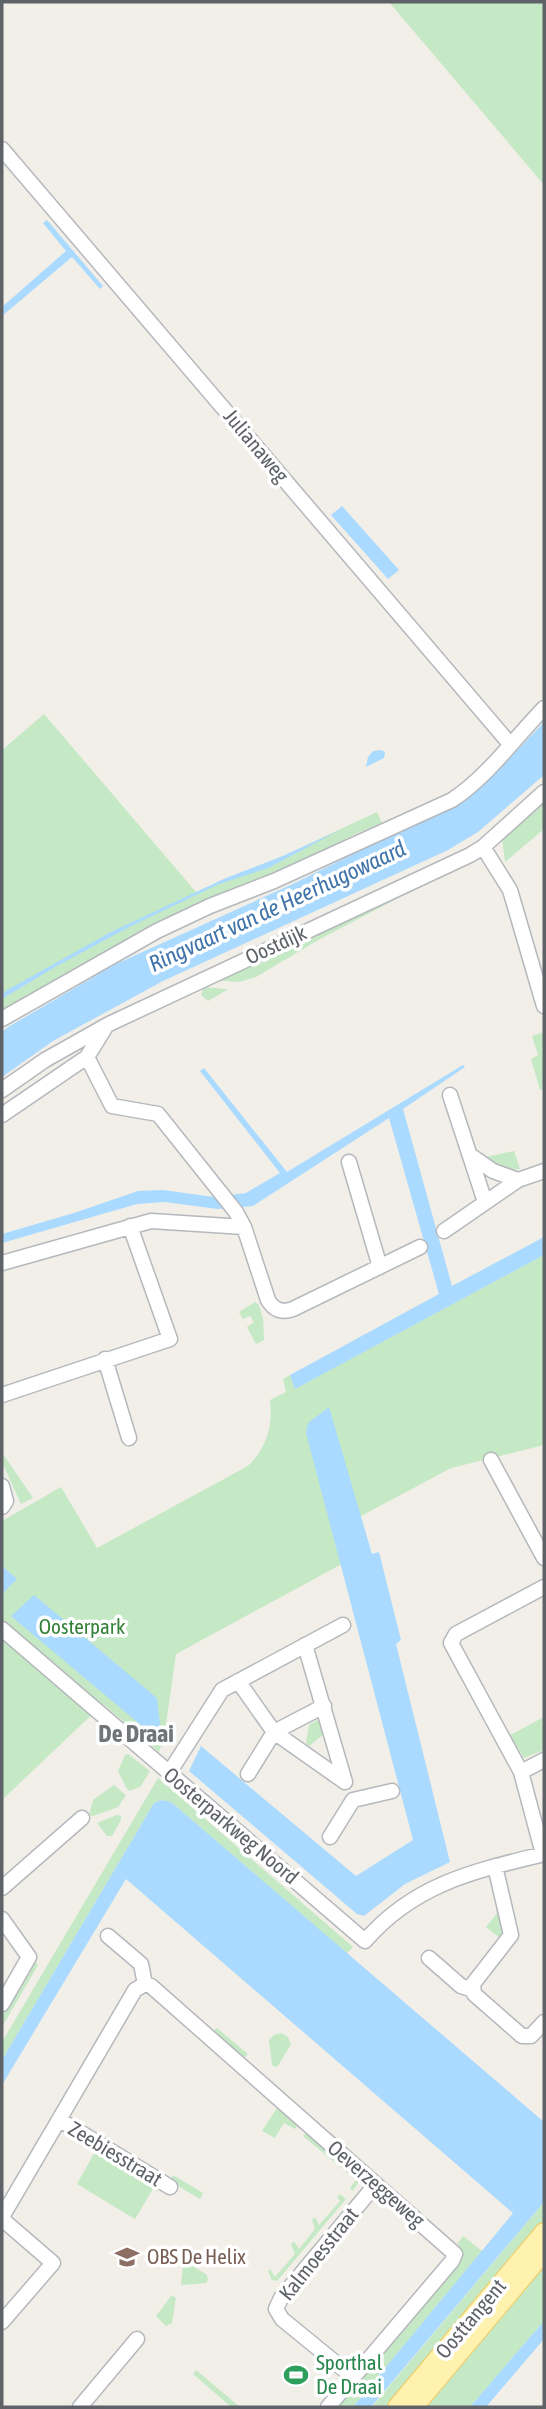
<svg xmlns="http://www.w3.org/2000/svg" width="546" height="2409" viewBox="0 0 546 2409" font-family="'Asap Condensed',sans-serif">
	<rect width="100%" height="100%" fill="#f1efe8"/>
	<path fill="#c5e8c5" d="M387,2H544V185L389,2Z
		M44,714L196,892L283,856L377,812L382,823L355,834L2,1014V750Z
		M544,799V829L505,862L502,838Z
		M408,893L320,939L256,977L239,982L213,980Z
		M204,987L226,989L227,990L208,1001L201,995Z
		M544,1032V1088L540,1090L531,1059L538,1055L532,1036Z
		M514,1151L520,1169C505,1171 497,1166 486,1157Z
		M544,1255V1445L451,1468L361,1516L340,1565L176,1654L164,1738L159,1752L103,1704L2,1800V1594L16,1579L2,1566V1521L61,1487L97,1548L248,1466C267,1447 273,1426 270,1400L286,1392L283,1379L290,1375L296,1388Z
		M255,1302L259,1305L263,1318L264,1340L256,1344L247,1327L254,1322L250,1316L243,1319L239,1312Z
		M2,1454H3L33,1498L21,1504L2,1462Z
		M544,1717V1750L524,1758L510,1735Z
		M319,1719L324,1734L309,1746L306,1743L309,1725Z
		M128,1754L150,1771L141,1786L130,1791L127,1789L118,1771L125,1755Z
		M158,1778L353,1947L347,1953L337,1945L171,1802L162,1800L154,1803L2,2060V2042Z
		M114,1785L126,1795L118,1807L93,1816L89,1815L93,1800Z
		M117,1815L121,1816V1820L112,1836H107L97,1823Z
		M498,1912L503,1930L500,1938L486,1927Z
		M34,1960L38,1965L2,2027V2015Z
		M217,2028L248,2054L244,2058L213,2031Z
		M281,2033L288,2037L291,2044L278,2066L275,2067L272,2065L269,2040L274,2035Z
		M277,2108L298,2125L295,2129L284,2123L275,2138L262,2131Z
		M306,2133L357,2176L358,2183L353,2191L350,2188L356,2180L303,2136Z
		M96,2150L159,2187L157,2191L153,2189L135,2219L77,2184Z
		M173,2175L203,2193L200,2199L170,2181Z
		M340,2194L346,2199L277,2281L272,2280L268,2271L270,2269L275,2277L295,2254L291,2245L294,2241L299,2249L315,2229L312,2220L315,2217L319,2225L340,2201L337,2197Z
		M544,2202V2223L390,2407H372Z
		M463,2236L482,2251L353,2407H337L460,2260L462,2251L458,2243Z
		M544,2260V2321L470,2407H421Z
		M188,2263L207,2275L208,2280L206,2283L181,2285L183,2266Z
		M172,2295L176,2298L172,2323L166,2326L156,2316Z
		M196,2370L240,2407H231L193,2374Z"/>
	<path fill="#aadaff" d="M47,220L103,286L100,289L72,257L2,316V307L66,251L43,223Z
		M342,506L399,570L388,579L331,515Z
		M544,722V775L478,832L448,850L163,981L53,1041L2,1077V1032L8,1027L116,964L295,883L371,845L449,809L487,782Z
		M381,750L385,752L384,758L366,767L368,757L373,751Z
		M342,829L268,868L219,884L129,927L55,967L2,999V994L9,989L109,933L226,878L283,856Z
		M463,1065L465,1067L403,1109L452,1286L544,1237V1255L295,1389L290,1375L439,1294L389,1118L253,1206L218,1209L164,1202L137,1204L2,1243V1234L74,1213L138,1191L163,1190L214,1197L246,1193L280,1173L200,1071L204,1068L287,1172Z
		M329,1407L372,1554L379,1552L401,1640L396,1644L450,1862L405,1884L364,1916L357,1914L189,1771L201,1746L356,1876L413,1840L306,1433L308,1423Z
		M2,1566L17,1579L2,1594Z
		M34,1595L157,1698L160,1724L155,1737L11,1616Z
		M162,1800L171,1802L544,2122V2202L371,2407H353L513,2213L126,1879L2,2085V2060L154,1803Z
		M544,2321V2339L486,2407H470Z"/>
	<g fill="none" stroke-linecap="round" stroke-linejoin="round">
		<g stroke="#b5b8bc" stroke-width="17">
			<path id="minor" d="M2,149L510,744
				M483,847L510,890L544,1006
				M2,1019L157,931L210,906L274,881L452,800C488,776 514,739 544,708
				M105,1028L87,1057L112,1106L158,1114L236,1212L244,1227L268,1300C274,1310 282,1313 293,1309L420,1247
				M2,1090L45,1060L109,1024L470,855L483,847L544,792
				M450,1095L485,1202
				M2,1115L87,1057
				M470,1155L493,1171L518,1180
				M349,1162L380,1267
				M444,1231L518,1180L544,1171
				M2,1263L151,1221L244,1227
				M105,1359L129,1438
				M2,1395L170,1339L130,1226
				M491,1460L544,1558
				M2,1486L6,1501L2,1507
				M2,1629L365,1941C414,1884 474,1871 544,1854
				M238,1681L274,1732L345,1782L305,1645
				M521,1772L544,1760
				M169,1773L222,1690L343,1625
				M248,1774L274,1732L324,1706
				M330,1837L353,1800L392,1791
				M543,1854L521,1772L451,1643L456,1634L544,1587
				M495,1866L511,1935L476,1980L473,1984L474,1994L522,2036H531L544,2022
				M2,1888L82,1818
				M2,1919L29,1957L2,2004
				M108,1936L141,1964L145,1984
				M429,1958L461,1986L473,1990
				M60,2120L170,2187
				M2,2217L135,1990L145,1984L151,1986L455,2254L452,2261L328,2407
				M2,2219L53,2263L2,2322
				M353,2377L282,2319L276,2309L281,2298L376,2184
				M80,2407L137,2339"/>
		</g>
		<g stroke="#f2c960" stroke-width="20">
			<path id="major" d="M397,2407L544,2232
				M414,2407L544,2252"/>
		</g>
		<use href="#minor" stroke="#fff" stroke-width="14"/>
		<use href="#major" stroke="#fff2af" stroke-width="18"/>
	</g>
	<defs>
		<g id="school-bare" transform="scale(1.89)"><path d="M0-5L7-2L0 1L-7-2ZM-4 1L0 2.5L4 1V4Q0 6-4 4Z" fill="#8d6e63" stroke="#fff" stroke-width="2.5" paint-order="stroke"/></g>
		<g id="stadium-bare" transform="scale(1.89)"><path d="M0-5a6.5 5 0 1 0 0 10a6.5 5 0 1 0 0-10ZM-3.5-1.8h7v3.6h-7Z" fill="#2e9e5b" stroke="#fff" stroke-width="2.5" paint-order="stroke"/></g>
	</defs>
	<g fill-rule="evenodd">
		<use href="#school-bare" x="127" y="2257"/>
		<use href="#stadium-bare" x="296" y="2375"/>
	</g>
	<g text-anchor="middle" stroke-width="7" stroke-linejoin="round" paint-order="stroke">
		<g font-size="21" fill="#5f6368" stroke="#fff">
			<text transform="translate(256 446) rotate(50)" y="7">Julianaweg</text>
			<text transform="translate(276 945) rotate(-25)" y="7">Oostdijk</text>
			<text transform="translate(231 1826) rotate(40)" y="7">Oosterparkweg Noord</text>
			<text transform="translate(115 2154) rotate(31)" y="7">Zeebiesstraat</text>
			<text transform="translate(376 2184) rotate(41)" y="7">Oeverzeggeweg</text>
			<text transform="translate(319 2254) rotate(-51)" y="7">Kalmoesstraat</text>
			<text transform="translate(471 2319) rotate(-50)" y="7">Oosttangent</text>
		</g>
		<g font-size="21" fill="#348238" stroke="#fff">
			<text x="82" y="1634">Oosterpark</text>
		</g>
		<g font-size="21" fill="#785e54" stroke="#fff" text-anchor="start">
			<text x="147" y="2264">OBS De Helix</text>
		</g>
		<g font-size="21" fill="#27864d" stroke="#fff" text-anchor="start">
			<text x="316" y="2370">Sporthal<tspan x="316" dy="24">De Draai</tspan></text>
		</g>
		<g font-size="23" font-style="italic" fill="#4174aa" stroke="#fff">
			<text transform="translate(277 906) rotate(-25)" y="8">Ringvaart van de Heerhugowaard</text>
		</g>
		<g font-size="24" font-weight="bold" fill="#70757a" stroke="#fff">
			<text x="136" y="1742">De Draai</text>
		</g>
	</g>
	<rect width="546" height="2409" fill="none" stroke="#5f6368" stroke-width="7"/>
</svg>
